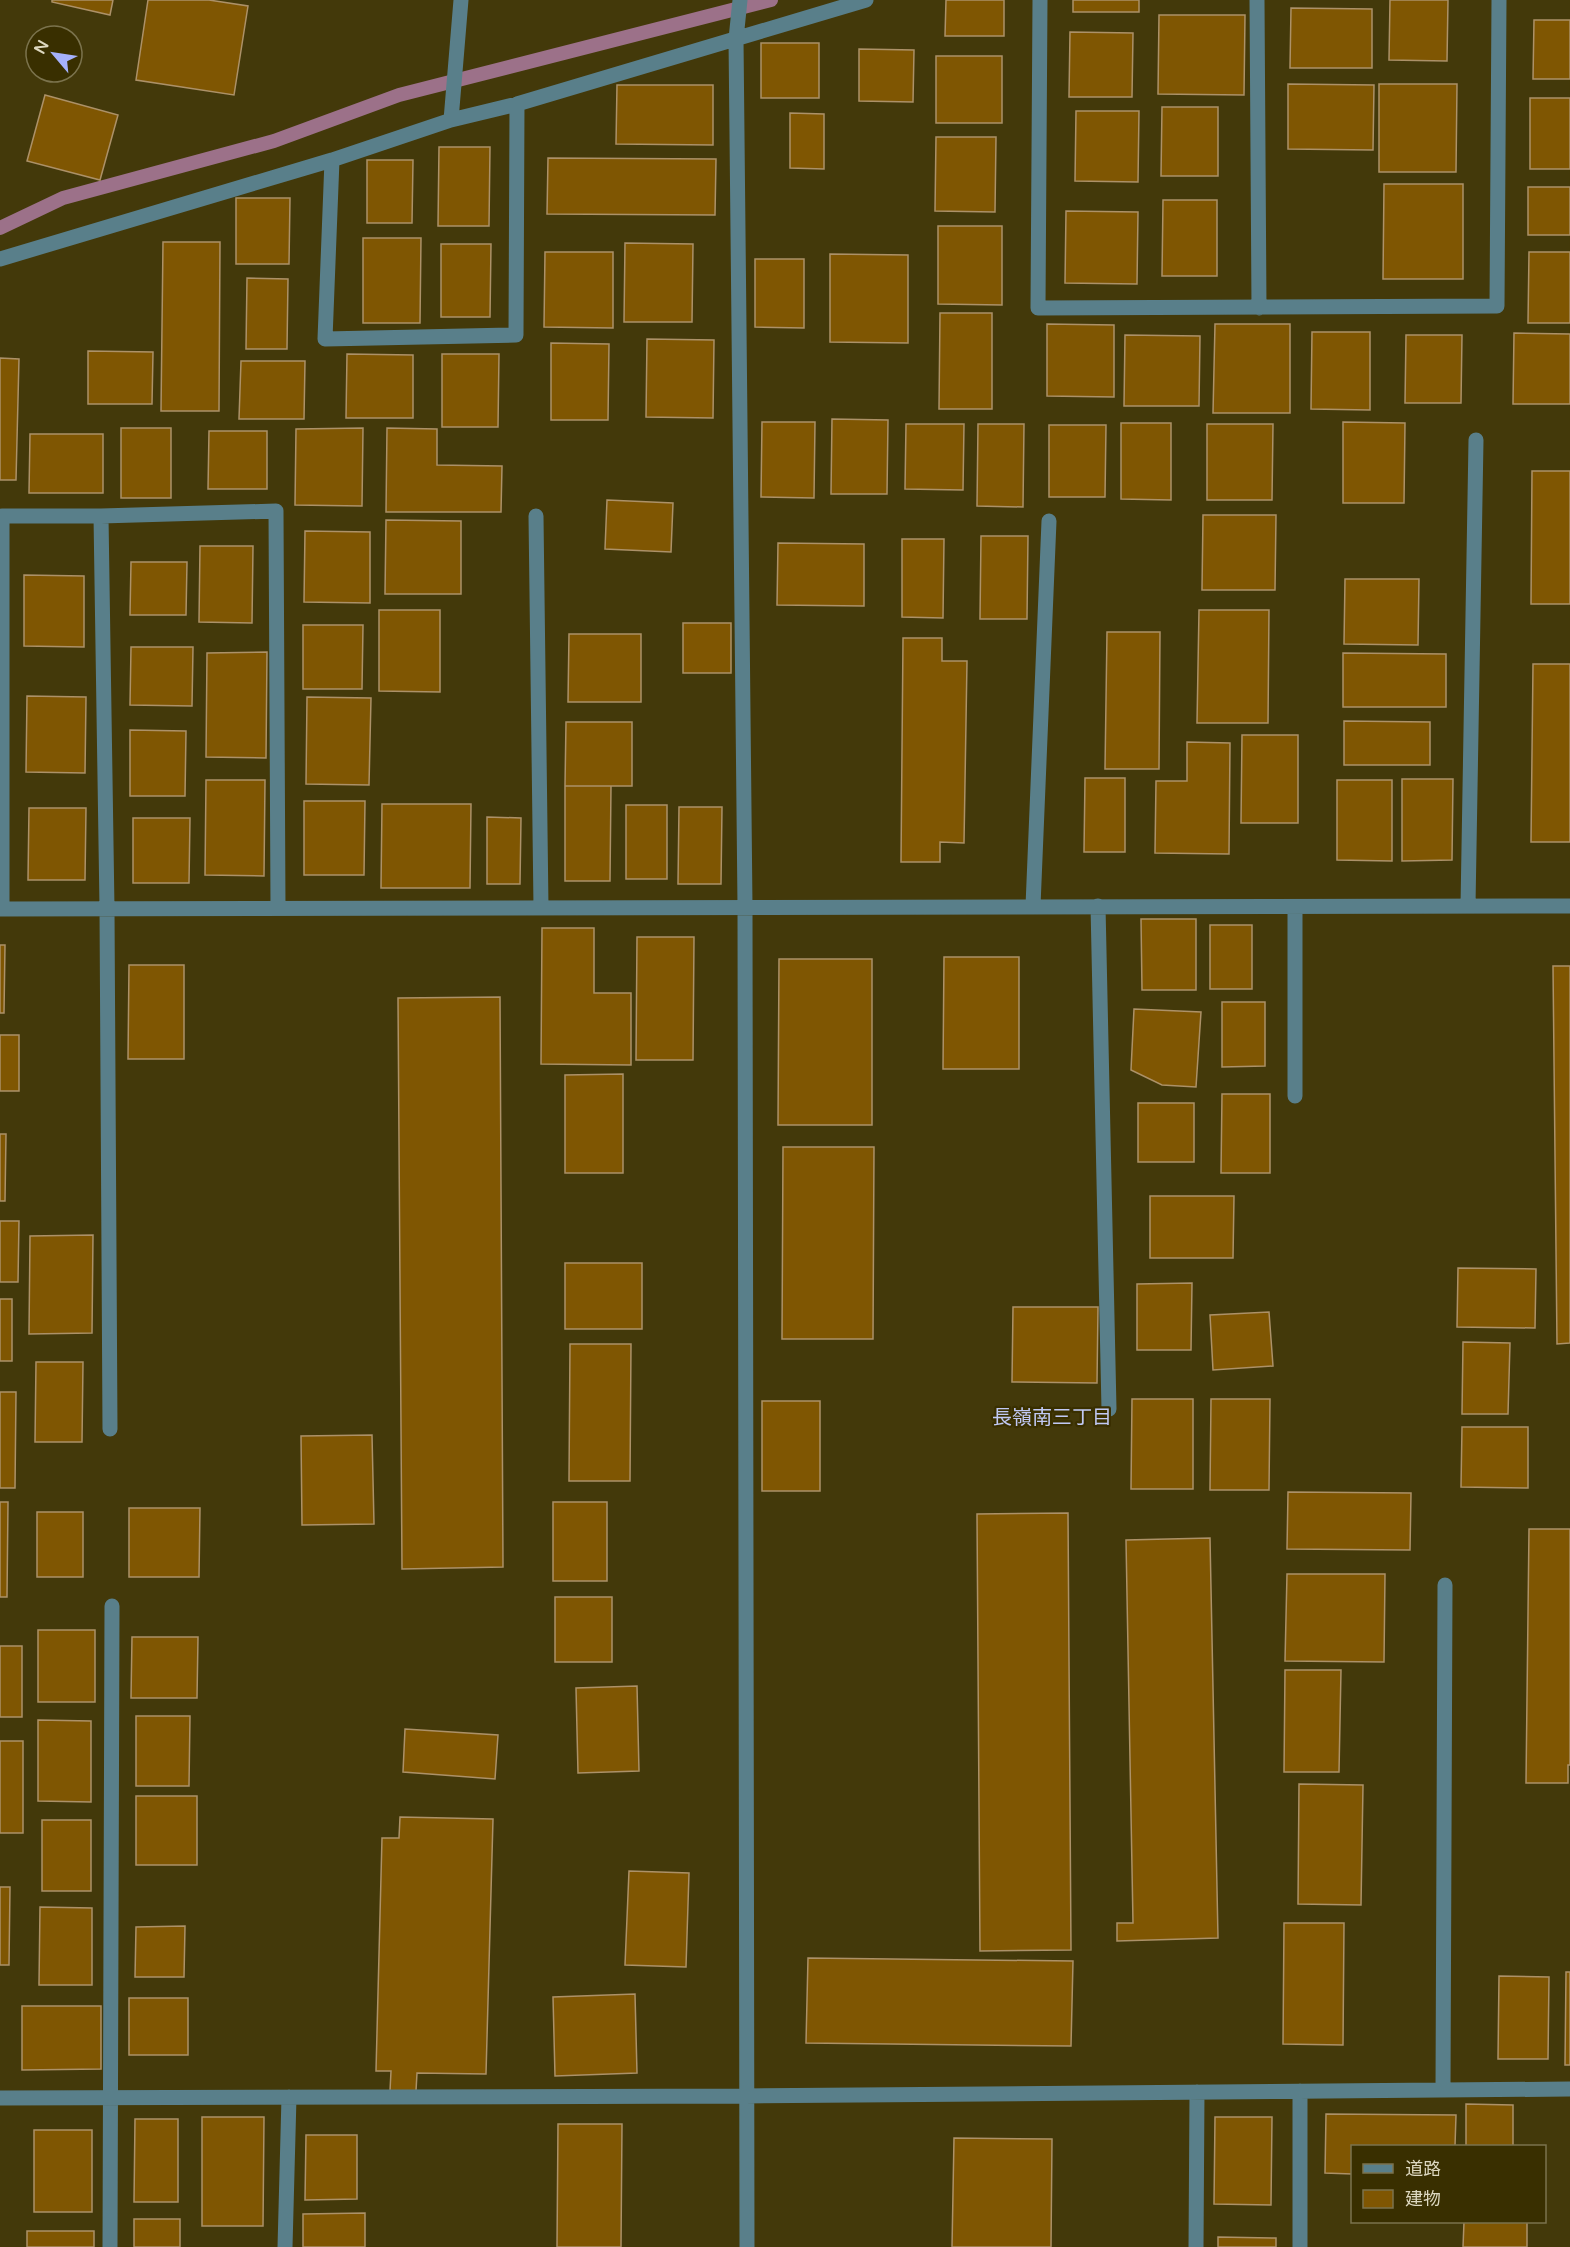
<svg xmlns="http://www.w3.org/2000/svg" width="1570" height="2247" viewBox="0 0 1570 2247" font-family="'Varela Round','Noto Sans JP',sans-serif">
	<rect width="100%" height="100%" fill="#43390a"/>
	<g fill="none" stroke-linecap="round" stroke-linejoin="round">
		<path stroke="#9c7189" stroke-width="14" d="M0,228L63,198L274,141L399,95L771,0"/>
	</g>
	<path fill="#7f5602" stroke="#ac9168" stroke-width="1.5" d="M52,0H113L110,15L52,2Z
		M148,0H209L248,6L234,95L136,80Z
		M946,0H1004V36H945Z
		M1073,0H1139V12H1073Z
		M1390,0H1448L1447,61L1389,60Z
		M1291,8L1372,9V68H1290Z
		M1159,15H1245L1244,95L1158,94Z
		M1534,20H1570V79H1533Z
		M1070,32L1133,33L1132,97H1069Z
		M761,43H819V98H761Z
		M859,49L914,50L913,102L859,101Z
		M936,56H1002V123H936Z
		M1288,84L1374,85L1373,150L1288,149Z
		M1379,84H1457L1456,172H1379Z
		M617,85H713V145L616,144Z
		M45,95L118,115L100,180L27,161Z
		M1530,98H1570V169H1530Z
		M1162,107H1218V176H1161Z
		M1076,111H1139L1138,182L1075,181Z
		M790,113L824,114V169L790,168Z
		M936,137H996L995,212L935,211Z
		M439,147H490L489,226H438Z
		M548,158L716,159L715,215L547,214Z
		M367,160H413L412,223H367Z
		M1384,184H1463V279H1383Z
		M1528,187H1570V235H1528Z
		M236,198H290L289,264H236Z
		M1163,200H1217V276H1162Z
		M1066,211L1138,212L1137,284L1065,283Z
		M938,226H1002V305L938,304Z
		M363,238H421L420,323H363Z
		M163,242H220L219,411H161Z
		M625,243L693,244L692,322H624Z
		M441,244H491L490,317H441Z
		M545,252H613V328L544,327Z
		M1529,252H1570V323H1528Z
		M830,254L908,255V343L830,342Z
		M755,259H804V328L755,327Z
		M247,278L288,279L287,349H246Z
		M940,313H992V409H939Z
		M1047,324L1114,325V397L1047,396Z
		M1215,324H1290V413H1213Z
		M1312,332H1370V410L1311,409Z
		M1514,333L1570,334V404H1513Z
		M1125,335L1200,336L1199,406H1124Z
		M1406,335H1462L1461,403H1405Z
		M647,339L714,340L713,418L646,417Z
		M551,343L609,344L608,420H551Z
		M88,351L153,352L152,404H88Z
		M347,354L413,355V418H346Z
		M442,354H499L498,427H442Z
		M0,358L19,359L16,480H0Z
		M241,361H305L304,419H239Z
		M832,419L888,420L887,494H831Z
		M762,422H815L814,498L761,497Z
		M1343,422L1405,423L1404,503H1343Z
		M1121,423H1171V500L1121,499Z
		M906,424H964L963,490L905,489Z
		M978,424H1024L1023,507L977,506Z
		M1207,424H1273L1272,500H1207Z
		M1049,425H1106L1105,497H1049Z
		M121,428H171V498H121Z
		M363,428L362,506L295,505L296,429Z
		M387,428L437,429V465L502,466L501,512H386Z
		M209,431H267V489H208Z
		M30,434H103V493H29Z
		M1532,471H1570V604H1531Z
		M607,500L673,503L671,552L605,549Z
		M1203,515H1276L1275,590H1202Z
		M386,520L461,521V594H385Z
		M305,531L370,532V603L304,602Z
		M981,536H1028L1027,619H980Z
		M902,539H944L943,618L902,617Z
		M778,543L864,544V606L777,605Z
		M200,546H253L252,623L199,622Z
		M131,562H187L186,615H130Z
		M24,575L84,576V647L24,646Z
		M1345,579H1419L1418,645L1344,644Z
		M379,610H440V692L379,691Z
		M1199,610H1269L1268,723H1197Z
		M683,623H731V673H683Z
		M303,625H363L362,689H303Z
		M1107,632H1160L1159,769H1105Z
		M569,634H641V702H568Z
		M903,638H942V661H967L964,843L940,842V862H901Z
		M131,647H193L192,706L130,705Z
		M267,652L266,758L206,757L207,653Z
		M1343,653L1446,654V707H1343Z
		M1533,664H1570V842H1531Z
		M27,696L86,697L85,773L26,772Z
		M307,697L371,698L369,785L306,784Z
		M1344,721L1430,722V765H1344Z
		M566,722H632V786H565Z
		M130,730L186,731L185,796H130Z
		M1242,735H1298V823H1241Z
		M1187,742L1230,743L1229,854L1155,853L1156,781H1187Z
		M1085,778H1125V852H1084Z
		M1402,779H1453L1452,860L1402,861Z
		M206,780H265L264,876L205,875Z
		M1337,780H1392V861L1337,860Z
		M565,786H611L610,881H565Z
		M304,801H365L364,875H304Z
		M382,804H471L470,888H381Z
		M626,805H667V879H626Z
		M679,807H722L721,884H678Z
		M29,808H86L85,880H28Z
		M487,817L521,818L520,884H487Z
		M133,818H190L189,883H133Z
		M1141,919H1196V990H1142Z
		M1210,925H1252V989H1210Z
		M542,928H594V993H631V1065L541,1064Z
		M637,937H694L693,1060H636Z
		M0,945H5L4,1013H0Z
		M944,957H1019V1069H943Z
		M779,959H872V1125H778Z
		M129,965H184V1059H128Z
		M1553,966H1570V1343L1557,1344Z
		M500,997L503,1567L402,1569L398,998Z
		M1222,1002H1265V1066L1222,1067Z
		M1134,1009L1201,1012L1196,1087L1162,1085L1131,1070Z
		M0,1035H19V1091H0Z
		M623,1074V1173H565V1075Z
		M1222,1094H1270V1173H1221Z
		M1138,1103H1194V1162H1138Z
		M0,1134H6L5,1201H0Z
		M783,1147H874L873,1339H782Z
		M1150,1196H1234L1233,1258H1150Z
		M0,1221H19L18,1282H0Z
		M93,1235L92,1333L29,1334L30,1236Z
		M565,1263H642V1329H565Z
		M1458,1268L1536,1269L1535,1328L1457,1327Z
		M1192,1283L1191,1350H1137V1284Z
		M0,1299H12V1361H0Z
		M1013,1307H1098L1097,1383L1012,1382Z
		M1269,1312L1273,1366L1213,1370L1210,1315Z
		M1463,1342L1510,1343L1508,1414H1462Z
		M570,1344H631L630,1481H569Z
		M36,1362H83L82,1442H35Z
		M0,1392H16L15,1488H0Z
		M1132,1399H1193V1489H1131Z
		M1211,1399H1270L1269,1490H1210Z
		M762,1401H820V1491H762Z
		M1462,1427H1528V1488L1461,1487Z
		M372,1435L374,1524L302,1525L301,1436Z
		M1288,1492L1411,1493L1410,1550L1287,1549Z
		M0,1502H8L7,1597H0Z
		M553,1502H607V1581H553Z
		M129,1508H200L199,1577H129Z
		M37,1512H83V1577H37Z
		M1068,1513L1071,1950L980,1951L977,1514Z
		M1529,1529H1570V1765H1568V1783H1526Z
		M1210,1538L1218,1938L1117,1941V1923H1133L1126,1540Z
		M1287,1574H1385L1384,1662L1285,1661Z
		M555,1597H612V1662H555Z
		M38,1630H95V1702H38Z
		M132,1637H198L197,1698H131Z
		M0,1646H22V1717H0Z
		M1285,1670H1341L1339,1772H1284Z
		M637,1686L639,1771L578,1773L576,1688Z
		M136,1716H190L189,1786H136Z
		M38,1720L91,1721V1802L38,1801Z
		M405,1729L498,1735L495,1779L403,1772Z
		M0,1741H23V1833H0Z
		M1299,1784L1363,1785L1361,1905L1298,1904Z
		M136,1796H197V1865H136Z
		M400,1817L493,1819L486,2074L417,2073L416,2091H390L391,2071H376L382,1838H399Z
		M42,1820H91V1891H42Z
		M629,1871L689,1873L686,1967L625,1965Z
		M0,1887H10L9,1965H0Z
		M40,1907L92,1908V1985H39Z
		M1284,1923H1344L1343,2045L1283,2044Z
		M185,1926L184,1977H135L136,1927Z
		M808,1958L1073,1961L1071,2046L806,2043Z
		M1566,1972H1570V2065H1565Z
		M1499,1976L1549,1977L1548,2059H1498Z
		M635,1994L637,2073L555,2076L553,1997Z
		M129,1998H188V2055H129Z
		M22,2006H101V2069L22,2070Z
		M1466,2104L1513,2105V2146H1466Z
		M1326,2114L1456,2115L1455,2146H1352V2174L1325,2173Z
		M202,2117H264L263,2226H202Z
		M1215,2117H1272L1271,2205L1214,2204Z
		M135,2119H178V2202H134Z
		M558,2124H622L621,2247H557Z
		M34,2130H92V2212H34Z
		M306,2135H357V2199L305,2200Z
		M954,2138L1052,2139L1051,2247H952Z
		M365,2213V2247H303V2214Z
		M134,2219H180V2247H134Z
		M1464,2222H1527V2247H1463Z
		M27,2231H94V2247H27Z
		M1218,2237L1276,2238V2247H1218Z"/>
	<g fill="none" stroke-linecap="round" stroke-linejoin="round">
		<path stroke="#597f8a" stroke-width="15" d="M740,0L736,39L745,906L747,2247
			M1040,0L1038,308L1497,306L1499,0
			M1257,0L1259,308
			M451,120L461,0
			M332,160L325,339L516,335L517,104
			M0,259L332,160L451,120L517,104L866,0
			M101,516L107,908L110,1429
			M536,516L541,907
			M1033,906L1049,521
			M1098,906L1109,1409
			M1468,906L1476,440
			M1295,907V1096
			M0,909L1570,906
			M2,909V516H101L276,511L278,908
			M1443,2090L1445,1585
			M0,2098L745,2096L1570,2089
			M110,2247L112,1606
			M285,2247L289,2097
			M1196,2247L1197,2092
			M1300,2247V2091"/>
	</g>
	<g text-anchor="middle" stroke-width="4.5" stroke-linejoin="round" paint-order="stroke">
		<g font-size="20" fill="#c1c9f4" stroke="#392f00">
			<text x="1052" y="1424">長嶺南三丁目</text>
		</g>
	</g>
	<rect x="1351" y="2145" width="195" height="78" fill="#392f00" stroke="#7b734d" stroke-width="1.5"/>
	<rect x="1363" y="2164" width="30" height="9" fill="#597f8a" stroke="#7b734d" stroke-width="1.5"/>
	<text x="1405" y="2175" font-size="18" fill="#ddd8c0">道路</text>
	<rect x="1363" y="2190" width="30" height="18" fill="#7f5602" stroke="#7b734d" stroke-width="1.5"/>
	<text x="1405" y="2205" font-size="18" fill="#ddd8c0">建物</text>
	<g transform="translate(54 54) rotate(299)"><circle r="28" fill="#392f00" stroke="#7b734d" stroke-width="1.5"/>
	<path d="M0-4.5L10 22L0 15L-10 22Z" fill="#a5b1fc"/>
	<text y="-9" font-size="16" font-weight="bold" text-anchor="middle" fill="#ddd8c0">N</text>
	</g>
</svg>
